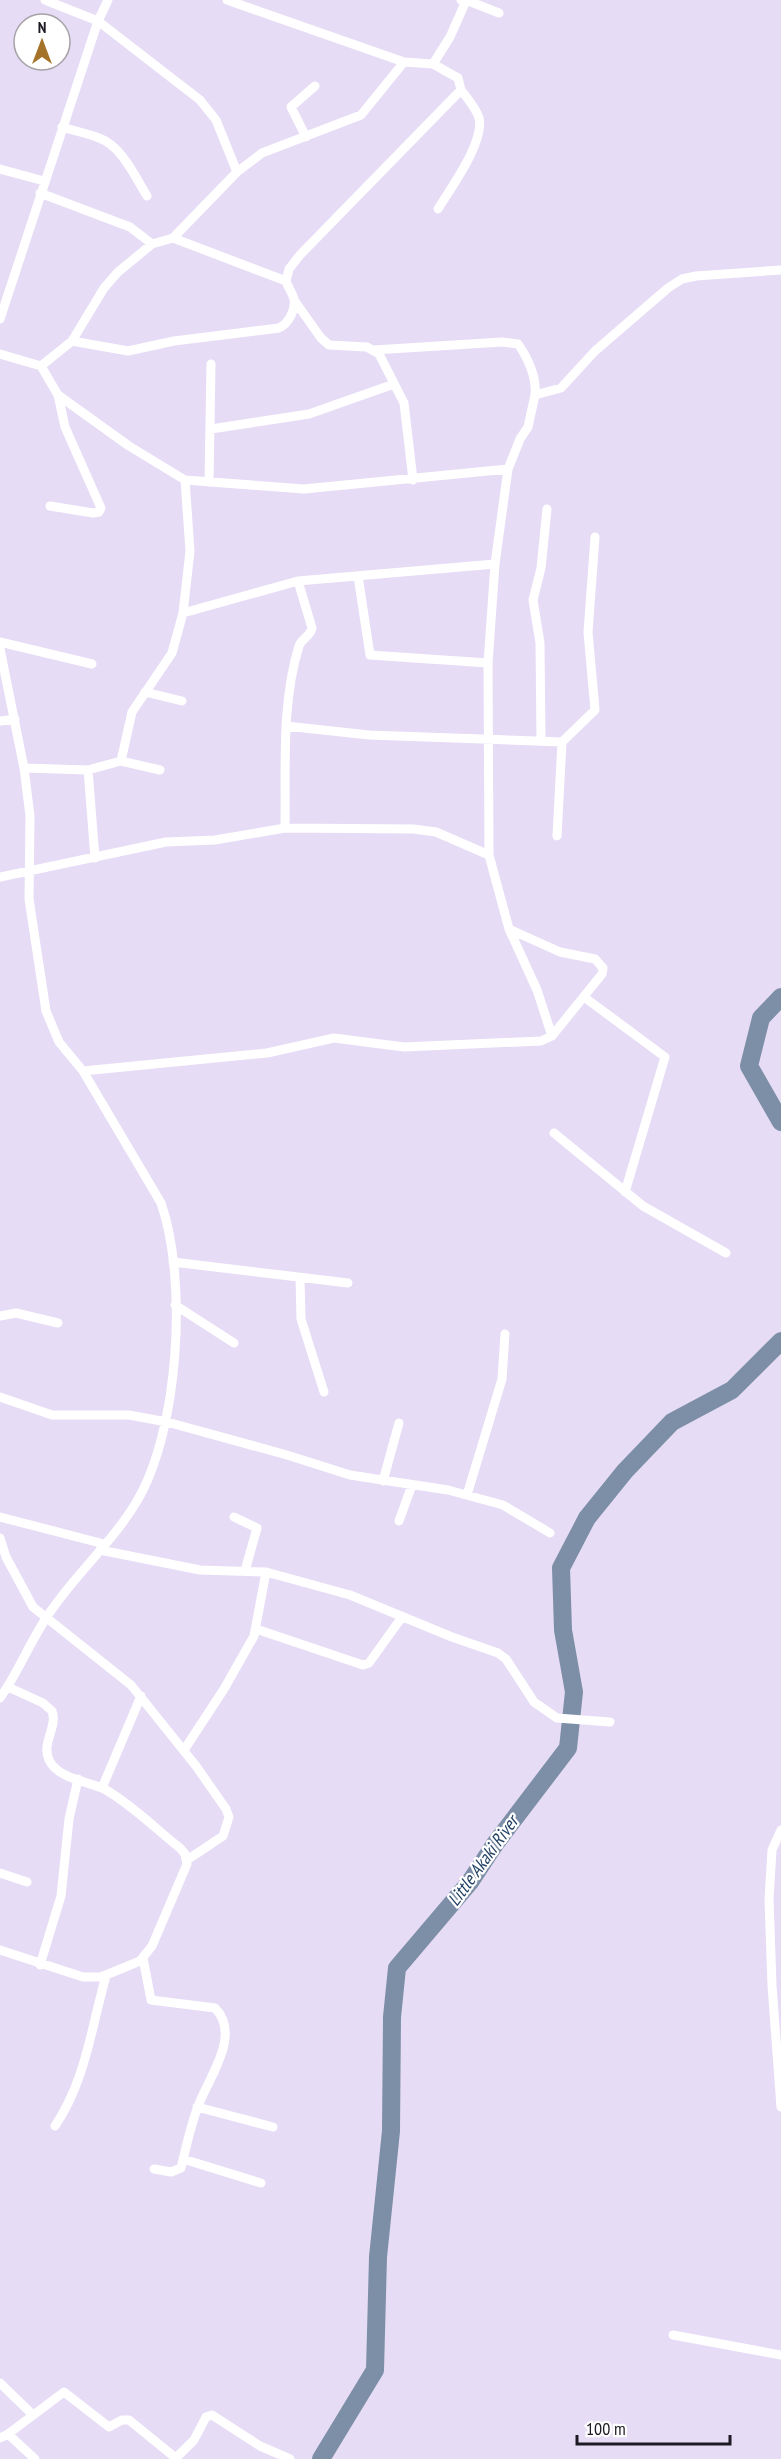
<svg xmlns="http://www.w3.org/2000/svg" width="781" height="2459" viewBox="0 0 781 2459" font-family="'PT Sans Narrow',sans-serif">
	<rect width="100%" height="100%" fill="#e7dcf5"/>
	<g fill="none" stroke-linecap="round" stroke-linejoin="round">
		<path stroke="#7c8fa6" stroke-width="18" d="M781,997L761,1018L749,1066L781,1122
			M321,2459L375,2370L378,2257L391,2131L392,2017L397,1968L470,1882L495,1844L568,1748L574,1692L563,1630L561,1568L587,1518L625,1471L672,1422L732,1390L781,1341"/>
		<path stroke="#fff" stroke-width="9" d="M45,0L98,21L200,100L216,120L237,172
			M227,0L404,62L433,64L458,78L461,90
			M466,0L499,13
			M433,64L450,37L466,1L461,0
			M62,127C74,131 87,133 99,138C122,146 135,177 147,196
			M306,137L291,107L315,86
			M0,169L44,181
			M40,193L130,227L152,244
			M173,238L237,172L262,153L361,115L404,62
			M294,300L321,338L329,345L367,347L379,354L404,403L413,480
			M0,319L98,21L108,0
			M72,341L128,351L174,341L279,328C288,324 296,310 294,299C293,294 288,287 286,281
			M374,350L502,342L518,344C528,358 537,378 535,395
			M0,354L41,366L72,341L104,288L118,272L152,244L173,238L286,281L289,269L300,255L461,90C467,98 476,108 479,118C485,142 450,189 438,209
			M211,429L309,414L394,384
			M508,469L520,439L528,427L535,395L561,388L595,351L668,288L682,279L696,276L781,270
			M185,480L190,551L183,613L298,581L495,564
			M209,482L211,364
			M50,506L93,513L99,512L101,508L65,427L58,395
			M358,576L370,655L488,663
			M0,642L92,664
			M0,649L24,768L30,816L29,899L46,1011L59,1042L83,1071L161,1203C188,1280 179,1430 137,1501C114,1540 79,1571 53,1608C32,1636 20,1670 0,1698
			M145,692L182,701
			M0,721L15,719
			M286,726L369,735L562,742L557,836
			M541,740L540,643L533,600L541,568L547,509
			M562,742L595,710L588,632L595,537
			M121,761L160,770
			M24,768L88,770L121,761L132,712L172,653L183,613
			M88,770L95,858
			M285,828C286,768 281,704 299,646C302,638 310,637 312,628L298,581
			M489,855L509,929L537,990L552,1036
			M0,877L166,842L215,840L285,828L413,829L436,832L489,855L488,663L495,564L508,469L304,489L185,480L129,446L58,395L41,366
			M584,997L665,1057L625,1192
			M83,1071L267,1053L334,1038L404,1047L541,1041L552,1036L602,974L603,968L595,959L560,952L509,929
			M554,1133L643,1206L726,1253
			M173,1262L348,1283
			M300,1278L301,1319L324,1392
			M175,1305L234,1343
			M0,1316L16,1313L58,1323
			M0,1397L52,1415H129L167,1422L287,1455L350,1475L448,1490L503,1505L550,1533
			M383,1481L399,1423
			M467,1495L502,1379L505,1334
			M0,1517L104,1544
			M234,1517L257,1528L245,1571
			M399,1521L412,1485
			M0,1538L6,1557L33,1607L131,1685L196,1766L226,1809L229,1817L223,1836L187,1860
			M100,1550L200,1570L266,1572L350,1595L452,1637L498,1653L506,1659L534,1702L557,1718L610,1722
			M256,1629L363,1665L369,1663L402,1617
			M184,1750L224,1689L254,1636L266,1572
			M102,1788L141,1696
			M781,1830L772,1850L769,1899L772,1985L781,2107
			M0,1873L27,1882
			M0,1950L83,1977H101L140,1961L152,1946L187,1864L185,1854L180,1848C156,1829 132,1805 106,1790C89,1781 59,1780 49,1760C41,1743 58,1727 52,1711L43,1703L8,1687
			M143,1958L151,2000L215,2008C243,2036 206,2081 197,2109C190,2128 186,2148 181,2168L171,2172L154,2169
			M40,1965L61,1896L69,1819L78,1779
			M197,2107L273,2127
			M55,2126C86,2080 91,2028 106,1976
			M183,2159L261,2183
			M673,2335L781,2355
			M0,2383L33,2415
			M8,2434L64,2392L109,2427L122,2420H129L177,2459
			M0,2438L8,2434L35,2459
			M175,2459L194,2440L206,2417L212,2415L260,2446L290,2459"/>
	</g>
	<g text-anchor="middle" stroke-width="4.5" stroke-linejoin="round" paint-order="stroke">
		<g font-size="18" font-style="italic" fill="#214063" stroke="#fff">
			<text transform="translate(483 1861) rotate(-54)" y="6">Little Akaki River</text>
		</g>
	</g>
	<g transform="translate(42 42)"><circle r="28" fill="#ffffff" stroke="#a5a3a7" stroke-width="1.5"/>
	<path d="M0-4.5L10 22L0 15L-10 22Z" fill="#a47329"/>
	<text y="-9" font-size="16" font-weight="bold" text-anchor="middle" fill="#1e1a23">N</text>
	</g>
	<path d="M577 2435v9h153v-9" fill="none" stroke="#1e1a23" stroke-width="3"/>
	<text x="586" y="2435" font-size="18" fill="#1e1a23" stroke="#ffffff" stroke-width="4.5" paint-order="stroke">100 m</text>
</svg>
